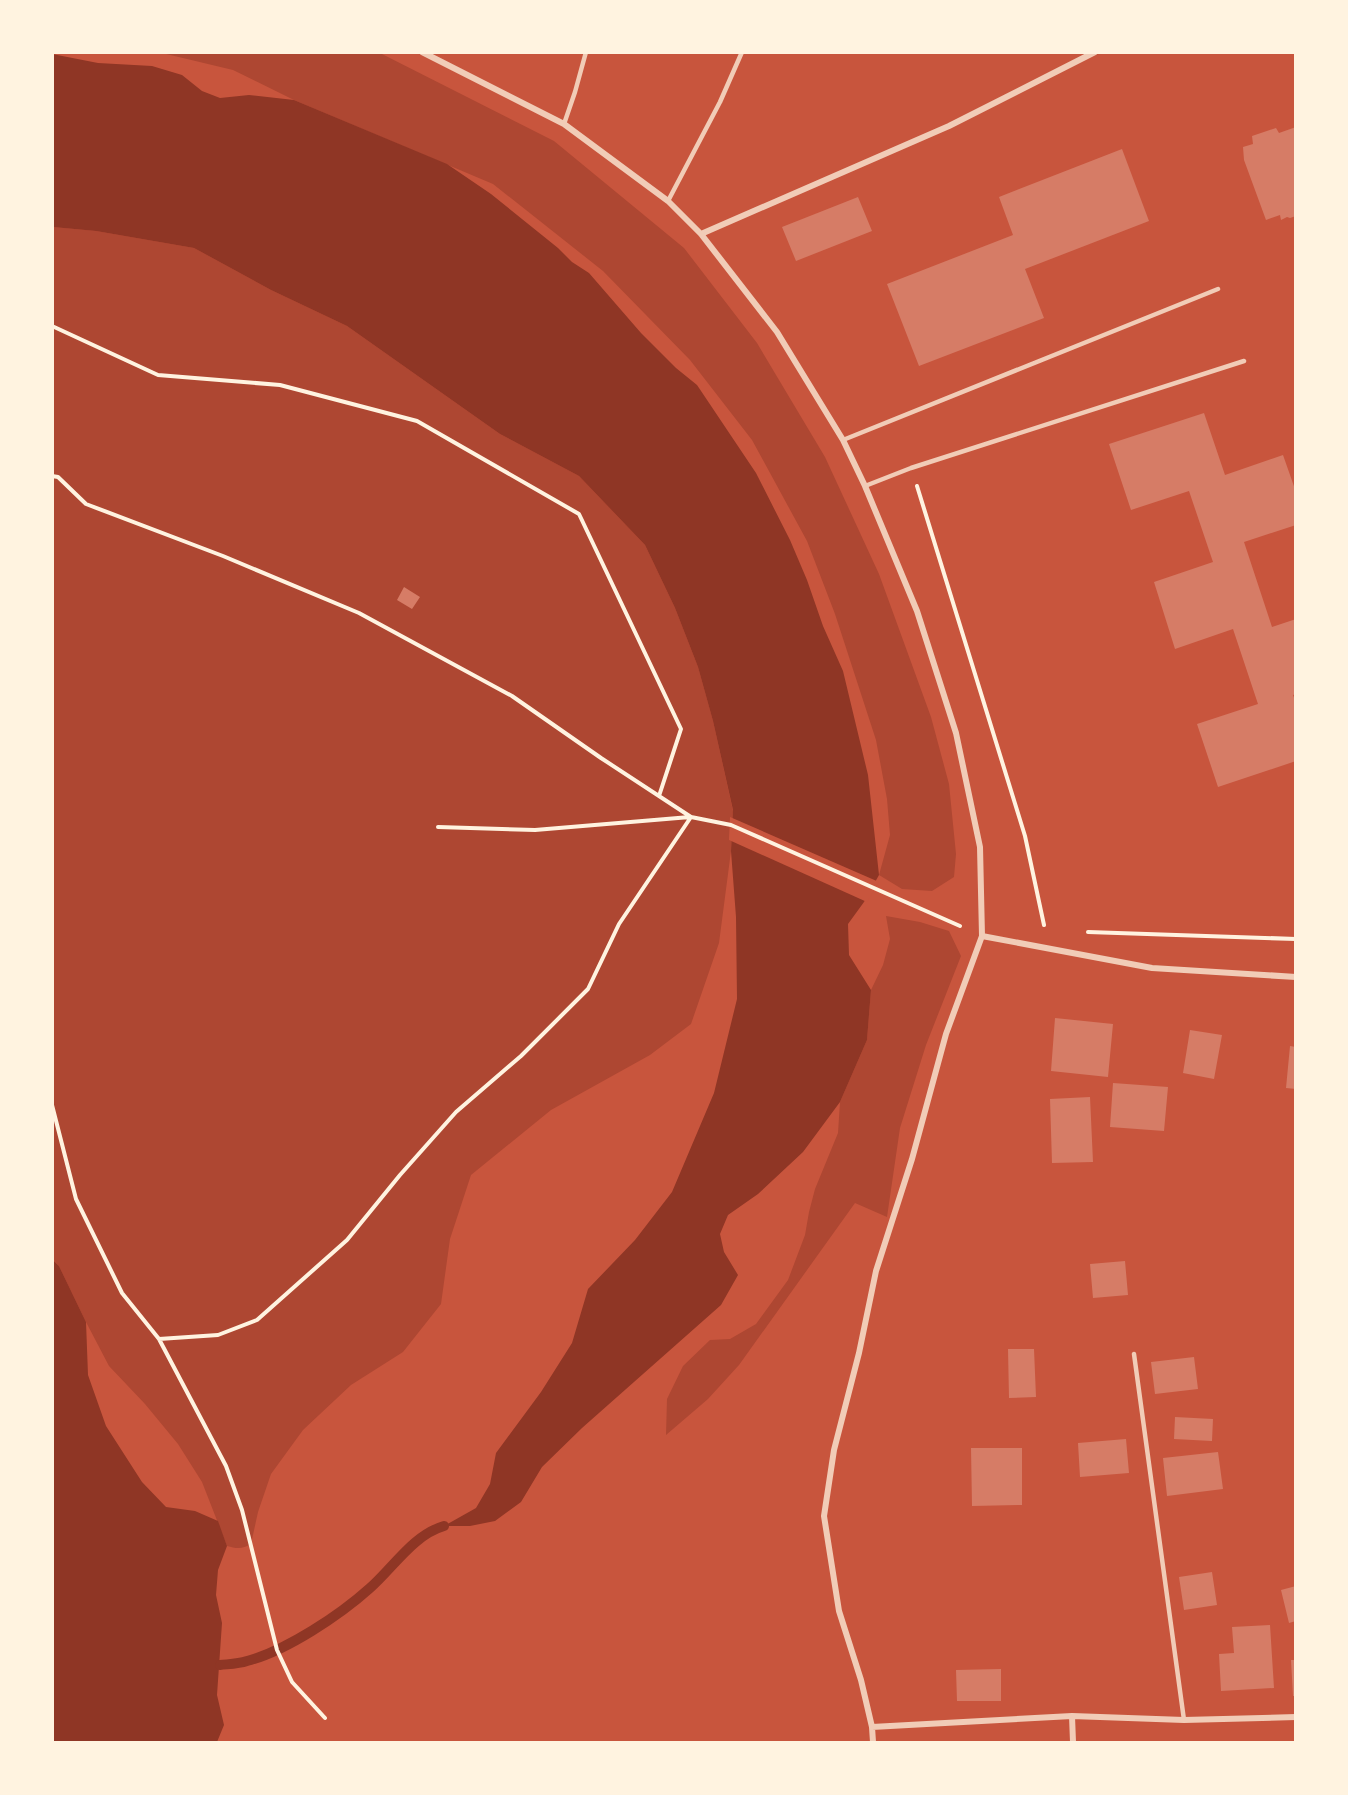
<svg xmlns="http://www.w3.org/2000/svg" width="1348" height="1795" viewBox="0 0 1348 1795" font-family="'Source Serif 4',serif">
	<rect width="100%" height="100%" fill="#c8553d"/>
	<path fill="#ae4732" d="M162,53H380L554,141L684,248L757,343L825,457L879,574L931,717L949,784L956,854L954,877L932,891L902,889L879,875L890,835L887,799L876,740L835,614L807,541L752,440L690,360L603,271L493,184L294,100L233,70Z
		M53,227L96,231L194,248L271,290L347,326L500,434L579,476L645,545L675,608L698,667L713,721L733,811L731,851L719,943L691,1024L650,1055L551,1110L471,1175L450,1239L441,1304L403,1352L351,1385L303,1430L271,1474L258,1512L251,1544C243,1549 237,1549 227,1546L202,1482L178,1444L145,1404L109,1366L86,1322L59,1266L53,1259Z
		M886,916L920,922L949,931L961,956L926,1045L900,1128L887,1217L855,1203L739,1365L708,1399L666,1435L667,1399L683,1366L710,1340L730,1339L756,1324L788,1280L805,1235L809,1212L815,1189L838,1133L840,1102L867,1040L871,990L883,965L890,939Z"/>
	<path fill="#8f3625" d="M52,54L98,63L152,66L182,75L202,91L220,98L249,95L294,100L447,164L491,194L558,248L572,262L589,273L641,333L676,368L697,385L756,473L790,540L807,580L823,626L843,671L868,775L879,875L864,902L848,924L849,955L871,990L867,1040L840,1102L803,1152L758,1194L728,1215L720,1234L724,1252L738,1275L721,1305L582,1428L542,1467L521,1502L495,1521L470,1526H444L476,1508L490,1484L496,1453L541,1392L572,1343L588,1289L635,1240L672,1192L714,1093L737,999L736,917L731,851L733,810L713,721L698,667L675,608L645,545L579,476L500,434L347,326L271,290L194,248L96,231L53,227Z
		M52,1259L59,1266L86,1322L88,1375L106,1426L142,1482L166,1507L195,1511L218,1521L227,1546L218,1570L216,1595L222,1623L217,1695L224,1725L217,1742H53Z"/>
	<path fill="#c8553d" d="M730,817L879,882L867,902L729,840Z"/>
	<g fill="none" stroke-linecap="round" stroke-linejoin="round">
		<path stroke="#8f3625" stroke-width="10" d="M220,1665C229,1664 238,1664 247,1661C286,1651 340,1615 370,1588C393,1568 413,1535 444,1526"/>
	</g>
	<path fill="#d67c66" d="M1296,127V216L1290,218L1287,217L1281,220L1280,215L1266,220L1244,160L1243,147L1253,144L1252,136L1276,128L1279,133Z
		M1122,149L1149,221L1025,269L1044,318L919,366L887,284L1013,235L999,197Z
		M858,197L872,231L796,261L782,227Z
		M1204,413L1225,475L1283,455L1296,492V525L1244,542L1272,627L1296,619V694L1293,695L1296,703V761L1218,787L1197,724L1258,704L1233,629L1175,649L1154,582L1213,562L1189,491L1131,510L1109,444Z
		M404,587L420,597L412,609L397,600Z
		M1055,1018L1113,1024L1108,1077L1051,1071Z
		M1190,1030L1222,1035L1214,1079L1183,1073Z
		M1290,1046L1296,1047V1089L1286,1088Z
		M1113,1083L1168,1087L1164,1131L1110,1127Z
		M1090,1097L1093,1162L1052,1163L1050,1099Z
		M1125,1261L1128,1295L1093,1298L1090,1264Z
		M1008,1349H1034L1036,1397L1009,1398Z
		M1194,1357L1198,1389L1155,1394L1151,1362Z
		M1175,1417L1213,1419L1212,1441L1174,1439Z
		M1126,1439L1129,1473L1080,1477L1078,1443Z
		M971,1448H1022V1505L972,1506Z
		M1218,1452L1223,1489L1167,1496L1163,1458Z
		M1212,1572L1217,1605L1184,1610L1179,1577Z
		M1296,1586V1621L1289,1623L1281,1590Z
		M1270,1625L1274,1688L1221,1691L1219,1654L1234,1653L1232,1627Z
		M1291,1660H1296V1696H1293Z
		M1001,1669V1701H957L956,1670Z"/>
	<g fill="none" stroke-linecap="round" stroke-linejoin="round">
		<path stroke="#fff3e0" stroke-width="4" d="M52,326L158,375L280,385L417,421L579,514L681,729L659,796
			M52,476L58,477L86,504L223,556L359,613L512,696L601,758L691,817L731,825L960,926
			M917,486L1025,836L1044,925
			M438,827L535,830L690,817
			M1088,932L1296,939
			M52,1105L76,1199L122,1293L159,1339L226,1466L242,1510L277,1650L292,1682L325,1718
			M159,1339L218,1335L257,1320L347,1240L400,1175L456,1112L521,1056L588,989L619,924L691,817"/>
		<path stroke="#f1ccb7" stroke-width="4.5" d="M564,124L575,92L586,52
			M668,201L720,102L742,52
			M843,440L1218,289
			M865,486L911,468L1244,361
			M1134,1354L1184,1720"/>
		<path stroke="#f1ccb7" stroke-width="6" d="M422,52L564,124L668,201L701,234L777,332L843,440L865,486L917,611L956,733L980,847L982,936L946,1034L912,1159L876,1271L859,1353L834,1450L824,1516L839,1611L861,1680L872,1727L873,1742
			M701,234L949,126L1095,52
			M982,936L1152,968L1296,977
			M1072,1716L1073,1742
			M872,1727L1072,1716L1184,1720L1296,1717"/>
	</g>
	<rect width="1348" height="1795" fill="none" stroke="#fff3e0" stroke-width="108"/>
</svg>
